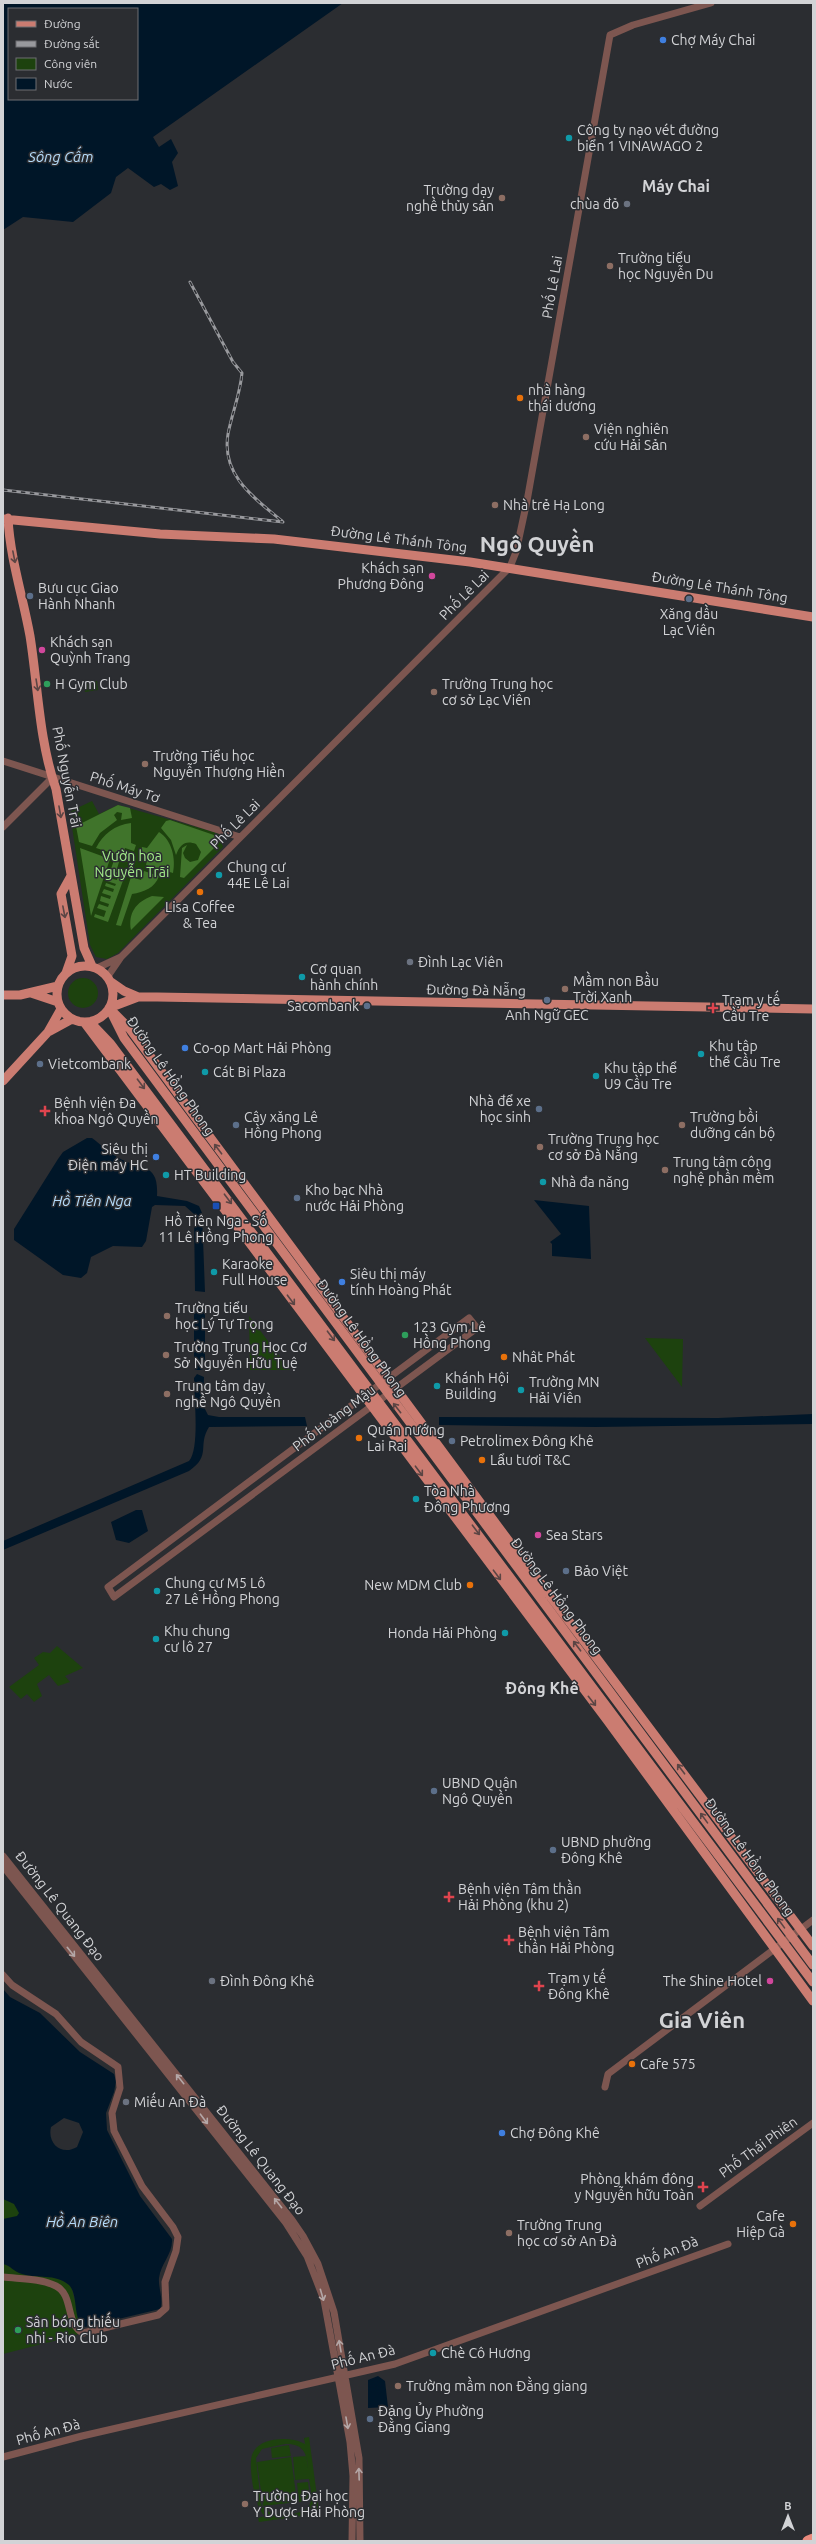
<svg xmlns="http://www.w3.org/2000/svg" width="816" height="2544" viewBox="0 0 816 2544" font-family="Ubuntu,sans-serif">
	<rect width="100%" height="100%" fill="#2b2d31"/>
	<path fill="#1d420e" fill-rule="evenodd" d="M97,681L98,690L85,692L84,683Z
		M92,801L99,814L118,805L214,832L220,835L223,847L118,953L107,959L96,957L90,945L72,827L77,824L71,811Z
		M68 993a15 15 0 1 1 30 0a15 15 0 1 1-30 0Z
		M249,1316L290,1370H250Z
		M645,1338L683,1339L682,1387Z
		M57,1646L83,1668L65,1676L70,1682L58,1686L49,1675L37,1684L42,1696L34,1702L27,1694L21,1699L9,1687L39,1665L34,1658L43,1652L50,1653Z
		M3,2199L18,2203L22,2216L3,2222Z
		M3,2262L45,2272L71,2285L81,2325L77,2335L3,2354Z
		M309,2437L319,2511L313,2512L312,2509L300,2516L259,2522L258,2518L265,2516C255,2509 248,2467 252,2455C258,2436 292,2436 305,2444L304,2438ZM285,2444C302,2443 307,2452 308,2468L306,2456L293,2457L295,2480L309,2479C310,2486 313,2497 310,2504C303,2518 267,2519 261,2504L256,2458L262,2449Z
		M289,2445L291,2456L272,2458L271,2448Z
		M291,2457L297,2502L263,2506L257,2462Z
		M308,2482L310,2500L299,2502L297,2483Z"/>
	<path fill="#40742b" d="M118,805L130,808L132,818L121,820L122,813L117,812L114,815L117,820L100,833L92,846L79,842L76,826Z
		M170,820L214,835L218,840L217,845L184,878L180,877L182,848L187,845L183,853L185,858L190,862L198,860L201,852L196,844C186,840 180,844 176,855L171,840L161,828L166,821Z
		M131,823V843L136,845L134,851L125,848L122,856L96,848C103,834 115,825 131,823Z
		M159,832C172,840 176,859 173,873L146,865L148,856L140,853L142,847L147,848Z
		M80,848L110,859L91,916Z
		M114,860L119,862L116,872L125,875L108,922L94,917L95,914L104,917L106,911L97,908L99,904L108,907L109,904L100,901L101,896L110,899L111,896L102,893L104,889L113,892L114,889L105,886L106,883L115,886L116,884L107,881L108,878L117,880V878L109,875Z
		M144,871L159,876C155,888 144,892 132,894L121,926L116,925L131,877L141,880Z
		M152,896L164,897L131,930C128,913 136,902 152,896Z"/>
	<path fill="#001628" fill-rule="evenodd" d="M3,3H343L153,137L159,147L171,139L178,153L172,162L178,186L170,190L161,184L154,187L128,168L116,177L111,193L73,222L23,217L3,230ZM9,9H137V99H9Z
		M87,1138H92C100,1144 108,1152 117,1157C140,1171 159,1161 157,1196L187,1201L199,1206L202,1213L205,1292L195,1291L194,1214L185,1206L155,1205L152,1207L146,1241L142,1247L113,1246L91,1257L87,1273L81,1278L63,1275L14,1240V1229L58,1159L63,1152Z
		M534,1200L589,1206L591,1259L552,1256V1244L550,1242L561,1234Z
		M194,1309H205V1366L202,1370H195L194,1366Z
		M197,1374L204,1377L203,1405L208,1415L219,1417H305L307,1426L209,1427C197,1446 212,1455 189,1471L3,1550V1541L189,1461C200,1449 194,1396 194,1378Z
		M813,1414V1424L596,1427L439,1425V1417L718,1418Z
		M136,1510H142L148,1531L129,1543L116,1540L111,1522Z
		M3,1989L10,1997L40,2013L80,2052L114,2074L116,2081L114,2092L106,2113L107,2130L140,2196L172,2239C173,2254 161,2263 159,2278C158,2287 164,2301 160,2309L85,2327C72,2321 79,2295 69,2285C55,2273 37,2279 22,2274C14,2272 10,2265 3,2264V2219L17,2216L19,2213L14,2204L3,2199ZM64,2118L79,2123L83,2132L77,2147C62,2156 47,2144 51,2127Z
		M378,2376L385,2381L388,2407L368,2408V2380Z"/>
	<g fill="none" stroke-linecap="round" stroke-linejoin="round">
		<path stroke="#7d5650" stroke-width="7" d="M3,761L240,837
			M3,827L52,778
			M97,968L121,957
			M108,976L121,957L510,567L516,552L527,501L610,35L633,25L711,3
			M469,1318L477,1328L114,1597L108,1587Z
			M3,1856L292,2220L303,2236L318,2264L334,2312L359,2458L360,2541
			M3,1866L286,2223L307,2256L324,2300L350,2442L353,2476L352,2541
			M3,1975L12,1985L56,2014L81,2042L118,2067L120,2088L112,2113L114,2131L142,2186L173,2227L178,2237L176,2251L165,2282L166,2308L158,2315L83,2333C65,2324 74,2295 56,2286C40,2278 20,2279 3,2277
			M605,2087L608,2074L813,1920
			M700,2206L813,2123
			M3,2457L82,2436L395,2364L728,2244"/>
		<path stroke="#cb7c71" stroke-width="9" d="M8,518C10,558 23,597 30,636C38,686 39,741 56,789L84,948L92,966
			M3,519L160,534L274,539L470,562L813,617
			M57 994a28 28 0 1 1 56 0a28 28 0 1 1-56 0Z
			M66,973L72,956L61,894L71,876
			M111,982L124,991L138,997
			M31,993L58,1002
			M3,995H20L58,986
			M109,1008L124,1038L813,1965
			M109,1008L138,997H157L813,1009
			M114,1013L130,1029L505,1536L813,1946
			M84,1022L607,1720L813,2001
			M90,1022L110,1043L813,1982
			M50,1031L72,1019
			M3,1081L48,1032L61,1009"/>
		<path stroke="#ea8a7d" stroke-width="11" d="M808,2541L813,2539"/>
		<g stroke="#98999d" stroke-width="3">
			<path id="rail" d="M190,282L233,362L242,373C240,395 232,413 228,434C221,475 254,498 282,521
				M3,490L283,522"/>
		</g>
		<use href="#rail" stroke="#2b2d31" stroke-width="1.5" stroke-dasharray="4.5" stroke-linecap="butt"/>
	</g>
	<defs><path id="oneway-shaft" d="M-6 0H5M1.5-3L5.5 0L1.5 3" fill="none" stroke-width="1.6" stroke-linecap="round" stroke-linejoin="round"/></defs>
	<g stroke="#5b4544">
		<use href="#oneway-shaft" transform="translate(14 557) rotate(79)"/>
		<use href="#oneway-shaft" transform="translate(37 685) rotate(81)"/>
		<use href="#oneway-shaft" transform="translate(60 812) rotate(80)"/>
		<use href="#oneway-shaft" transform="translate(64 912) rotate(79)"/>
		<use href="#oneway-shaft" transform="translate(141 1084) rotate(53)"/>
		<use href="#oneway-shaft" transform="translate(218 1149) rotate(-127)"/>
		<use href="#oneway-shaft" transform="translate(228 1199) rotate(53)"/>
		<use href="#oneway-shaft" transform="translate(291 1300) rotate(53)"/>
		<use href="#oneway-shaft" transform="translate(331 1336) rotate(53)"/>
		<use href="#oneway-shaft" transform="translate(397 1408) rotate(-128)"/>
		<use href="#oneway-shaft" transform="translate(419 1471) rotate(53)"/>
		<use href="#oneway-shaft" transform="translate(476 1530) rotate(53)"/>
		<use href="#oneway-shaft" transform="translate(497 1575) rotate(53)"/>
		<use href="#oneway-shaft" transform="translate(577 1646) rotate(-127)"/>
		<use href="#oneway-shaft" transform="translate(592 1701) rotate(52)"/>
		<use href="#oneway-shaft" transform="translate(681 1769) rotate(-127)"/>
		<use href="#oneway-shaft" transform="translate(704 1818) rotate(-126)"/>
		<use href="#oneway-shaft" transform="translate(781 1923) rotate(-126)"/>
	</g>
	<g stroke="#b4a7a7">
		<use href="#oneway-shaft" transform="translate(71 1952) rotate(51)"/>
		<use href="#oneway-shaft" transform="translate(180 2079) rotate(-129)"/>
		<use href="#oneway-shaft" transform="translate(204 2119) rotate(53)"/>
		<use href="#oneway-shaft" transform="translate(278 2203) rotate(-128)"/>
		<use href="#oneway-shaft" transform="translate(322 2295) rotate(74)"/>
		<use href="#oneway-shaft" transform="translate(340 2346) rotate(-100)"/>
		<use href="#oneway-shaft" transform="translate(347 2423) rotate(80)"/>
		<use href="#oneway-shaft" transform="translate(359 2474) rotate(-92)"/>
	</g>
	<g fill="#3f7fe0" stroke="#2b2d31" stroke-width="1.5">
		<circle cx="663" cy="40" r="4"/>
		<circle cx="185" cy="1048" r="4"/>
		<circle cx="156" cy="1157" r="4"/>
		<circle cx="342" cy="1282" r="4"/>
		<circle cx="502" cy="2133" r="4"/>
	</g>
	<g fill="#0f9aa8" stroke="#2b2d31" stroke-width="1.5">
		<circle cx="569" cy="138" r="4"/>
		<circle cx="219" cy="875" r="4"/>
		<circle cx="302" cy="977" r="4"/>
		<circle cx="701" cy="1054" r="4"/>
		<circle cx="205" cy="1072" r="4"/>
		<circle cx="596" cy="1076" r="4"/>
		<circle cx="166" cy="1175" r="4"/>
		<circle cx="543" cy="1182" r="4"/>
		<circle cx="214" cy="1272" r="4"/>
		<circle cx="437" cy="1386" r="4"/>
		<circle cx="521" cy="1390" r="4"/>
		<circle cx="416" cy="1499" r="4"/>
		<circle cx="157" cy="1591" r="4"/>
		<circle cx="505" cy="1633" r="4"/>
		<circle cx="156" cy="1639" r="4"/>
		<circle cx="433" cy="2353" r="4"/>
	</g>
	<g fill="#8d6e63" stroke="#2b2d31" stroke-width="1.5">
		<circle cx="502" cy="198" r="4"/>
		<circle cx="610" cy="266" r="4"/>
		<circle cx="586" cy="437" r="4"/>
		<circle cx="495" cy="505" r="4"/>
		<circle cx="434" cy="692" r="4"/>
		<circle cx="145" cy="764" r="4"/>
		<circle cx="565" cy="989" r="4"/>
		<circle cx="682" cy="1125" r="4"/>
		<circle cx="540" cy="1147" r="4"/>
		<circle cx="665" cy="1170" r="4"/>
		<circle cx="167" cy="1316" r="4"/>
		<circle cx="166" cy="1355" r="4"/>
		<circle cx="167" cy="1394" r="4"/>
		<circle cx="509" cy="2233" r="4"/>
		<circle cx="398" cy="2386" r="4"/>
		<circle cx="245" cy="2504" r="4"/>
	</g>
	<g fill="#6b7280" stroke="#2b2d31" stroke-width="1.5">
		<circle cx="627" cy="204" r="4"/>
		<circle cx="410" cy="962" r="4"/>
		<circle cx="212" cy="1981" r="4"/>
		<circle cx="126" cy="2102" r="4"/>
	</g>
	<g fill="#e8710a" stroke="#2b2d31" stroke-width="1.5">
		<circle cx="520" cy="398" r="4"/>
		<circle cx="200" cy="892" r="4"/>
		<circle cx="504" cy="1357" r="4"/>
		<circle cx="359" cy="1438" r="4"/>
		<circle cx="482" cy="1460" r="4"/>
		<circle cx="470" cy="1585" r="4"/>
		<circle cx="632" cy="2064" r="4"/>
		<circle cx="793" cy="2224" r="4"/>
	</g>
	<g fill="#d1479c" stroke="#2b2d31" stroke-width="1.5">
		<circle cx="432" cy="576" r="4"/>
		<circle cx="42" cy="650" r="4"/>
		<circle cx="538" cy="1535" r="4"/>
		<circle cx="770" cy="1981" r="4"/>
	</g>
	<g fill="#5c6f8a" stroke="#2b2d31" stroke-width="1.5">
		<circle cx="30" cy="596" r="4"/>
		<circle cx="689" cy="599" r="4"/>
		<circle cx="547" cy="1000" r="4"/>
		<circle cx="367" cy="1006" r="4"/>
		<circle cx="40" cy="1064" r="4"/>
		<circle cx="539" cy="1109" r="4"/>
		<circle cx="236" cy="1125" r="4"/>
		<circle cx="297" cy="1198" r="4"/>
		<circle cx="452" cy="1441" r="4"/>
		<circle cx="566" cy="1571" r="4"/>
		<circle cx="434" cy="1791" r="4"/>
		<circle cx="553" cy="1850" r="4"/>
		<circle cx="370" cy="2419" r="4"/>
	</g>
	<g fill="#2e9e5b" stroke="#2b2d31" stroke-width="1.5">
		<circle cx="47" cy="684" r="4"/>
		<circle cx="405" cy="1335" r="4"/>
		<circle cx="18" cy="2330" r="4"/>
	</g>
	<g fill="#e0444e" stroke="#2b2d31" stroke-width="1.5">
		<path d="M711 1002h4v4h4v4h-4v4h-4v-4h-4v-4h4z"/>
		<path d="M43 1105h4v4h4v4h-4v4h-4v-4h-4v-4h4z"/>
		<path d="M447 1891h4v4h4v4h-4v4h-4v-4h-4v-4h4z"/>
		<path d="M507 1934h4v4h4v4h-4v4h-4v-4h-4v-4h4z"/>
		<path d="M537 1980h4v4h4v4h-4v4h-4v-4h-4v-4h4z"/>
		<path d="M701 2181h4v4h4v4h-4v4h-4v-4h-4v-4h4z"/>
	</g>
	<rect fill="#1a4fb4" stroke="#2b2d31" stroke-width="1.5" x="212" y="1202" width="8" height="8" rx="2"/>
	<g text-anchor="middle" stroke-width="3" stroke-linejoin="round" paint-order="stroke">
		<g font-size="14" fill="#d2d3d6" stroke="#2b2d31" text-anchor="start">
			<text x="671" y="45">Chợ Máy Chai</text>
			<text x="577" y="135">Công ty nạo vét đường<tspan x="577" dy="16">biển 1 VINAWAGO 2</tspan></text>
			<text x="494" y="195" text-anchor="end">Trường dạy<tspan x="494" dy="16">nghề thủy sản</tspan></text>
			<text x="619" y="209" text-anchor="end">chùa đỏ</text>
			<text x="618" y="263">Trường tiểu<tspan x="618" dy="16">học Nguyễn Du</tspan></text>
			<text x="528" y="395">nhà hàng<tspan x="528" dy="16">thái dương</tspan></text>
			<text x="594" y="434">Viện nghiên<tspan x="594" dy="16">cứu Hải Sản</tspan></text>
			<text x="503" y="510">Nhà trẻ Hạ Long</text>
			<text x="424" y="573" text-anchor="end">Khách sạn<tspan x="424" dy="16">Phương Đông</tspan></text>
			<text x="38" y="593">Bưu cục Giao<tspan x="38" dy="16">Hành Nhanh</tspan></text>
			<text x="689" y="619" text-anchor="middle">Xăng dầu<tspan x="689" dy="16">Lạc Viên</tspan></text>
			<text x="50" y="647">Khách sạn<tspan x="50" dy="16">Quỳnh Trang</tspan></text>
			<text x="55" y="689">H Gym Club</text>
			<text x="442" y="689">Trường Trung học<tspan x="442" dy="16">cơ sở Lạc Viên</tspan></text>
			<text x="153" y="761">Trường Tiểu học<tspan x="153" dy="16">Nguyễn Thượng Hiền</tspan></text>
			<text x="227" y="872">Chung cư<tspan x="227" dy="16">44E Lê Lai</tspan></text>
			<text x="200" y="912" text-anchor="middle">Lisa Coffee<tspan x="200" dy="16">&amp; Tea</tspan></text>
			<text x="418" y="967">Đình Lạc Viên</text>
			<text x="310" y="974">Cơ quan<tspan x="310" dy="16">hành chính</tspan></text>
			<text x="573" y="986">Mầm non Bầu<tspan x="573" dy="16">Trời Xanh</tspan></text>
			<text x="722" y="1005">Trạm y tế<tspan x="722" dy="16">Cầu Tre</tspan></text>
			<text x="359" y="1011" text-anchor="end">Sacombank</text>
			<text x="547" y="1020" text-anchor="middle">Anh Ngữ GEC</text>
			<text x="709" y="1051">Khu tập<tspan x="709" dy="16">thể Cầu Tre</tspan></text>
			<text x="193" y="1053">Co-op Mart Hải Phòng</text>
			<text x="48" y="1069">Vietcombank</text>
			<text x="604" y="1073">Khu tập thể<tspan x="604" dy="16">U9 Cầu Tre</tspan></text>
			<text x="213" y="1077">Cát Bi Plaza</text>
			<text x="531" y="1106" text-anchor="end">Nhà để xe<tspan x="531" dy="16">học sinh</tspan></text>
			<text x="54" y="1108">Bệnh viện Đa<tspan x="54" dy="16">khoa Ngô Quyền</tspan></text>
			<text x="244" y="1122">Cây xăng Lê<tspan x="244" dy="16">Hồng Phong</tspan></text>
			<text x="690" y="1122">Trường bồi<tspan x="690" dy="16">dưỡng cán bộ</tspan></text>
			<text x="548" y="1144">Trường Trung học<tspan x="548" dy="16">cơ sở Đà Nẵng</tspan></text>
			<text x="148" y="1154" text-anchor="end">Siêu thị<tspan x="148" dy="16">Điện máy HC</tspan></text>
			<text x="673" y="1167">Trung tâm công<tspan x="673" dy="16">nghệ phần mềm</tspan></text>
			<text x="174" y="1180">HT Building</text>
			<text x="551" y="1187">Nhà đa năng</text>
			<text x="305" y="1195">Kho bạc Nhà<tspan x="305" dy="16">nước Hải Phòng</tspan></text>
			<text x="216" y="1226" text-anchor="middle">Hồ Tiên Nga - Số<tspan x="216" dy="16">11 Lê Hồng Phong</tspan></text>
			<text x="222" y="1269">Karaoke<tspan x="222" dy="16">Full House</tspan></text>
			<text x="350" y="1279">Siêu thị máy<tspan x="350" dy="16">tính Hoàng Phát</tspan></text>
			<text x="175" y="1313">Trường tiểu<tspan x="175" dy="16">học Lý Tự Trọng</tspan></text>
			<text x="413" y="1332">123 Gym Lê<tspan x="413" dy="16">Hồng Phong</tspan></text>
			<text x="174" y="1352">Trường Trung Học Cơ<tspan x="174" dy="16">Sở Nguyễn Hữu Tuệ</tspan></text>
			<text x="512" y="1362">Nhât Phát</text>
			<text x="445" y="1383">Khánh Hội<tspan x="445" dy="16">Building</tspan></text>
			<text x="529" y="1387">Trường MN<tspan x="529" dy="16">Hải Viên</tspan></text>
			<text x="175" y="1391">Trung tâm dạy<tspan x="175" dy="16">nghề Ngô Quyền</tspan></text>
			<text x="367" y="1435">Quán nướng<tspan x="367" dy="16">Lai Rai</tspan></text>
			<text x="460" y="1446">Petrolimex Đông Khê</text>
			<text x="490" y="1465">Lẩu tươi T&amp;C</text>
			<text x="424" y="1496">Tòa Nhà<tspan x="424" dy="16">Đông Phương</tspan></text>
			<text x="546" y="1540">Sea Stars</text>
			<text x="574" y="1576">Bảo Việt</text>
			<text x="165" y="1588">Chung cư M5 Lô<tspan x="165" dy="16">27 Lê Hồng Phong</tspan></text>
			<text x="462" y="1590" text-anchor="end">New MDM Club</text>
			<text x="164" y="1636">Khu chung<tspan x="164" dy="16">cư lô 27</tspan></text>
			<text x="497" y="1638" text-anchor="end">Honda Hải Phòng</text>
			<text x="442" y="1788">UBND Quận<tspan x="442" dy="16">Ngô Quyền</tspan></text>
			<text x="561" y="1847">UBND phường<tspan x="561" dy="16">Đông Khê</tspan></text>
			<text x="458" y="1894">Bệnh viện Tâm thần<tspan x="458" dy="16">Hải Phòng (khu 2)</tspan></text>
			<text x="518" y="1937">Bệnh viện Tâm<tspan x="518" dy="16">thần Hải Phòng</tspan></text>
			<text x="548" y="1983">Trạm y tế<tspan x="548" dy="16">Đông Khê</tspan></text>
			<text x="220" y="1986">Đình Đông Khê</text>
			<text x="762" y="1986" text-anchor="end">The Shine Hotel</text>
			<text x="640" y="2069">Cafe 575</text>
			<text x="134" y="2107">Miếu An Đà</text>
			<text x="510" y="2138">Chợ Đông Khê</text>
			<text x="694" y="2184" text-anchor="end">Phòng khám đông<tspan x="694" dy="16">y Nguyễn hữu Toàn</tspan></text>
			<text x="785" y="2221" text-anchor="end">Cafe<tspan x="785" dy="16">Hiệp Gà</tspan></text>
			<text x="517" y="2230">Trường Trung<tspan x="517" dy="16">học cơ sở An Đà</tspan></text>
			<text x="26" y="2327">Sân bóng thiếu<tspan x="26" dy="16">nhi - Rio Club</tspan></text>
			<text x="441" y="2358">Chè Cô Hương</text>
			<text x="406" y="2391">Trường mầm non Đằng giang</text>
			<text x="378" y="2416">Đảng Ủy Phường<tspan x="378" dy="16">Đằng Giang</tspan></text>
			<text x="253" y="2501">Trường Đại học<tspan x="253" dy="16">Y Dược Hải Phòng</tspan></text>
		</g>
		<g font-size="14" fill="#d2d3d6" stroke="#2b2d31">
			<text transform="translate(552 287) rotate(-80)" y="5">Phố Lê Lai</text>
			<text transform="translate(399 539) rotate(7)" y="5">Đường Lê Thánh Tông</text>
			<text transform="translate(720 587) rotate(9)" y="5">Đường Lê Thánh Tông</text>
			<text transform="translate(464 595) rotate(-45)" y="5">Phố Lê Lai</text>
			<text transform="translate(67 777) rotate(79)" y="5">Phố Nguyễn Trãi</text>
			<text transform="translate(125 787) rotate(18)" y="5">Phố Máy Tơ</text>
			<text transform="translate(235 824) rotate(-45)" y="5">Phố Lê Lai</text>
			<text transform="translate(476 990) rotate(1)" y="5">Đường Đà Nẵng</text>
			<text transform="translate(171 1076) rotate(55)" y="5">Đường Lê Hồng Phong</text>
			<text transform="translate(362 1338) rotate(54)" y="5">Đường Lê Hồng Phong</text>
			<text transform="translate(334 1418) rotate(-37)" y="5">Phố Hoàng Mậu</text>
			<text transform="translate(557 1596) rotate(53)" y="5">Đường Lê Hồng Phong</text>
			<text transform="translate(750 1857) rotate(54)" y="5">Đường Lê Hồng Phong</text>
			<text transform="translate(60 1906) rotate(52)" y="5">Đường Lê Quang Đạo</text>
			<text transform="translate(758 2147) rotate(-36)" y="5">Phố Thái Phiên</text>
			<text transform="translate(261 2160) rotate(52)" y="5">Đường Lê Quang Đạo</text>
			<text transform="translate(667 2252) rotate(-21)" y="5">Phố An Đà</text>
			<text transform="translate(363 2357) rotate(-14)" y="5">Phố An Đà</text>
			<text transform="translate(48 2432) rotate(-15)" y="5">Phố An Đà</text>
		</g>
		<g font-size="14" fill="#a3ec8a" stroke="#2b2d31">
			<text x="132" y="861">Vườn hoa<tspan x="132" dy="16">Nguyễn Trãi</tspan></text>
		</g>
		<g font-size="15" font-style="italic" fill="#b4dbfa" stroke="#2b2d31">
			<text x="61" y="162">Sông Cấm</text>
			<text x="92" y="1206">Hồ Tiên Nga</text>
			<text x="82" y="2227">Hồ An Biên</text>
		</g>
		<g font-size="16" font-weight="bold" fill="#d2d3d6" stroke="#2b2d31">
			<text x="676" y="192">Máy Chai</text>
			<text x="542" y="1694">Đông Khê</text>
		</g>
		<g font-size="22" font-weight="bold" fill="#d2d3d6" stroke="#2b2d31">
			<text x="537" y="552">Ngô Quyền</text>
			<text x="702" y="2028">Gia Viên</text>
		</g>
	</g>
	<rect width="816" height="2544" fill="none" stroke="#d2d3d6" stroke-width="8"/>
	<rect x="8" y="8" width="130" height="92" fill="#2b2d31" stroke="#6e6f73"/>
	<rect x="16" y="21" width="20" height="6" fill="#cb7c71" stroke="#6e6f73"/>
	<text x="44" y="28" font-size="12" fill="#d2d3d6">Đường</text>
	<rect x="16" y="41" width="20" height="6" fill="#98999d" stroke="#6e6f73"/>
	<text x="44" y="48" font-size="12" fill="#d2d3d6">Đường sắt</text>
	<rect x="16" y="58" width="20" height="12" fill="#1d420e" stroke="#6e6f73"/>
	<text x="44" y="68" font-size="12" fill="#d2d3d6">Công viên</text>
	<rect x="16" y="78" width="20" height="12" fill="#001628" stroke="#6e6f73"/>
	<text x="44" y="88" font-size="12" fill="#d2d3d6">Nước</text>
	<g transform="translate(788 2516)" stroke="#2b2d31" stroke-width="3" paint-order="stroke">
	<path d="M0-3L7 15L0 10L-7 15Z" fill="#d2d3d6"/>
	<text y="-6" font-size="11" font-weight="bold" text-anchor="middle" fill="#d2d3d6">B</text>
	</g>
</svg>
